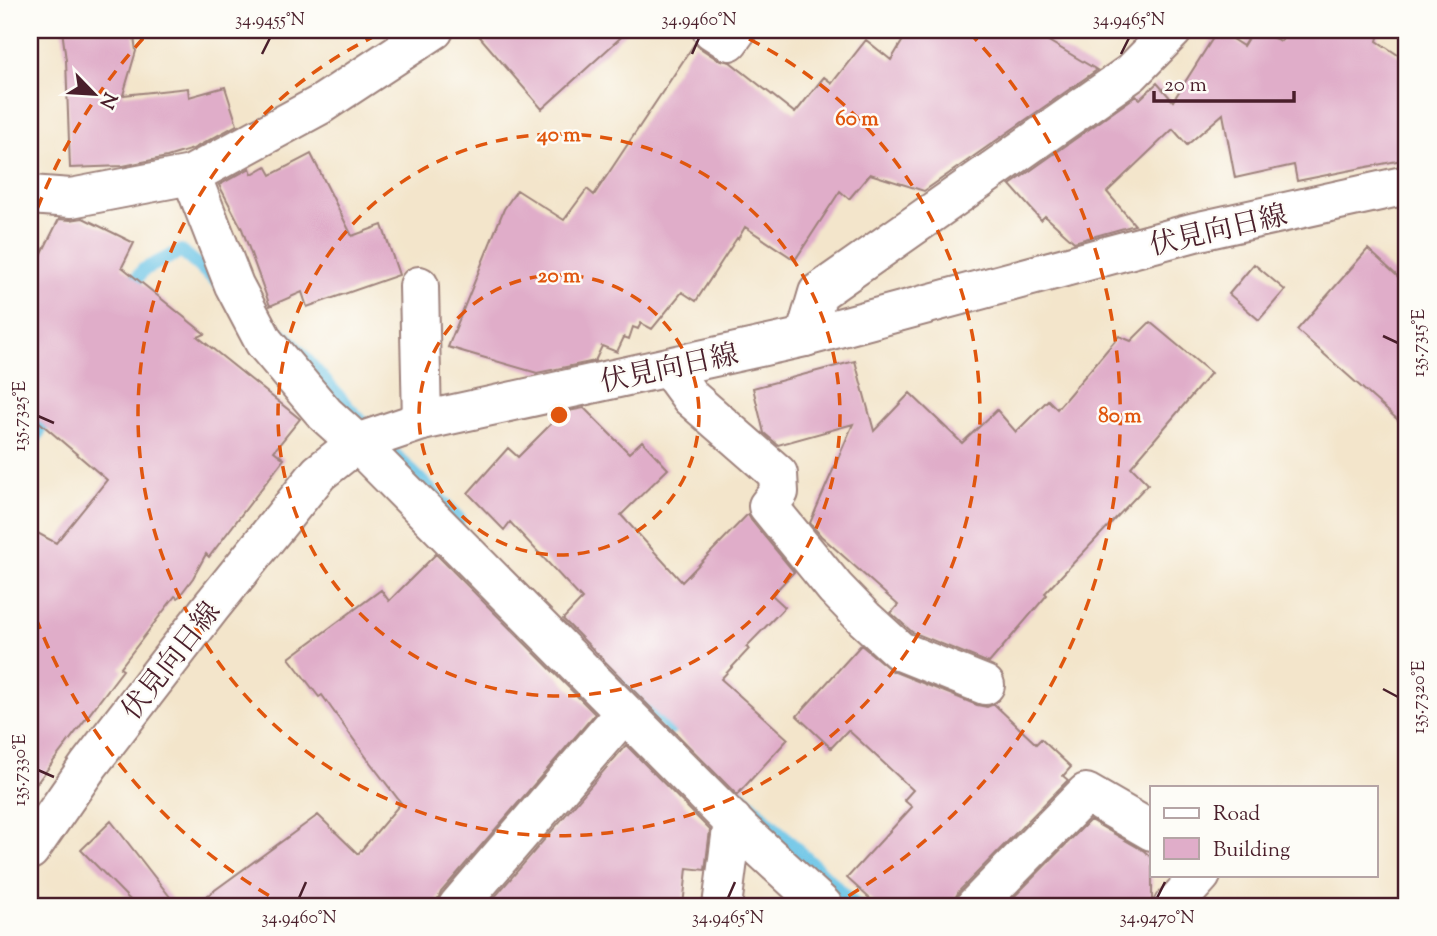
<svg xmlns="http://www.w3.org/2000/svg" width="1437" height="936" viewBox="0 0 1437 936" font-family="'Sorts Mill Goudy','Noto Serif JP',serif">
	<rect width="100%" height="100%" fill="#fdfcf7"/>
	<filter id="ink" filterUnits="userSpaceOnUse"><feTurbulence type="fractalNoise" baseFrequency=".0143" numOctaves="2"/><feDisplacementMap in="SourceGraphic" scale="14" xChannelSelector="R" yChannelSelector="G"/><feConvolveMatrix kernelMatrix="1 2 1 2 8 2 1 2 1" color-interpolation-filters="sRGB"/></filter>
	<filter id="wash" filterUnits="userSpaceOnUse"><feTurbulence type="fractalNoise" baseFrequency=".00686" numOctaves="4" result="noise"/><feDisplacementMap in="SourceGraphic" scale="28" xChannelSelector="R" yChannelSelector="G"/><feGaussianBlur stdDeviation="1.57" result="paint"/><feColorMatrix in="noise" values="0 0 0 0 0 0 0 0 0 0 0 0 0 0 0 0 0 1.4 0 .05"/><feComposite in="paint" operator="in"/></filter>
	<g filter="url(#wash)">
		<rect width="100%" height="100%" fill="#f3e5cb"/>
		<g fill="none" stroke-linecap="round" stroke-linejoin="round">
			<path stroke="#68c3e6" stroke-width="14" d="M126,294L143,270L181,251L223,286
				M271,326L289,340L352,412L459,519
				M30,447L52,408
				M572,633L671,728
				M726,781L856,906"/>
		</g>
		<g id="blocks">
			<path fill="#e0adc9" d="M62,30H133L136,51L123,95L188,88L189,97L225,87L237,125L193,149L167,157L123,166L70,168L66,60Z
				M474,30H629L542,109Z
				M909,30H1030L1097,70L924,191L870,174L849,199L840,191L795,260L745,227L738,239L737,238L696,301L682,292L652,329L641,323L638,329L633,327L629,339L624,337L617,352L602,346L595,361L537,373L448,347L504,209L517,190L564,220L587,189L594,195L695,43L700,48L717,59L730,62L795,113L824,77L832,83L866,40L891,60Z
				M1218,30L1243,46L1253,30L1281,41L1289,30H1380L1377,41L1407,61V159L1297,181L1294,165L1235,178L1223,114L1187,145L1173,129L1107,192L1135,225L1074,242L1045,216L1041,220L1010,185L1136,96L1140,99L1157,83L1173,101Z
				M311,154L352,236L382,225L399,275L307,307L302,292L270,306L242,229L219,185L250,168L252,174L266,166L271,175Z
				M83,218L134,243L122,267L205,334L198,337L300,419L274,451L284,459L209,557L206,554L193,578L178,598L175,596L120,668L123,670L30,792V529L56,543L107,480L30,414V277L59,219L70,220Z
				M1368,249L1407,285V428L1297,330Z
				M1254,264L1285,290L1259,320L1229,294Z
				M1150,322L1211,373L1131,467L1148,484L1045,593L1047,595L989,663L912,632L891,613L898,605L821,536L810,523L853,424L778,445L764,433L753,388L855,361L874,431L910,393L962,443L997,410L1016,432L1048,400L1057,409L1119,336L1131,341Z
				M584,408L629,453L642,441L668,469L621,515L682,582L748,514L751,520L794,572L772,595L785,607L746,647L749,649L721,679L788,739L737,795L563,619L582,599L510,522L504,530L468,493L508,448L518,457L563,412Z
				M436,554L595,714L441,892L437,901V906H193L318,815L358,854L401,803L369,761L322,695L319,697L289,658L381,590L389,601Z
				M861,645L892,671L977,705L987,707L994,704L1036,744L1041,739L1071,767L1063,776L1068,780L959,891L954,900V906H878L847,878L912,807L904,800L913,790L848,730L831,748L797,716Z
				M626,745L710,830L705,870L687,868L683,906H487Z
				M1090,820L1144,851L1152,858V906H1005Z
				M111,821L177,906H136L81,850Z"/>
		</g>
	</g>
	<g filter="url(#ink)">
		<use href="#blocks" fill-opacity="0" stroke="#9e827b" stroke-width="2"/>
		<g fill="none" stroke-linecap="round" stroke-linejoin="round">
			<g stroke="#9e827b" stroke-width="42">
				<path id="minor" d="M712,30L729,41L737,30
					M191,175L234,285L264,342L325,414L357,443L742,831L823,906
					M30,195L71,198L191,175L320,105L434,30
					M419,286L422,421
					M805,337L818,293L1131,73L1173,30
					M669,368L691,398L778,474L779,492L768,506L835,588L865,619L900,651L985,685
					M458,906L624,713
					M722,906L733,821
					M975,906L1086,793L1152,831
					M1173,906L1201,875"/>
			</g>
			<g stroke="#9e827b" stroke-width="42">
				<path id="major" d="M30,850L89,765L211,607L319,473L357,443L422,421L805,337L1195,232L1407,185"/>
			</g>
			<use href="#minor" stroke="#fff" stroke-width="38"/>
			<use href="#major" stroke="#fff" stroke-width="38"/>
		</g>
	</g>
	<path fill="none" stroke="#4a1f2b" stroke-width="2.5" d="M262,54L270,38M692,54L699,38M1121,54L1129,38M1383,336L1398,343M38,416L54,423M1383,689L1398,697M38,770L54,777M299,898L306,882M728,898L735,882M1157,898L1165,882"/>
	<g fill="none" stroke="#e0560e" stroke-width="3.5" stroke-dasharray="12 9">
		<circle cx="559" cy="415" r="140"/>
		<circle cx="559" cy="415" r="281"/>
		<path d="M730 30A421 421 0 1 1 388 30"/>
		<path d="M287 906A561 561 0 0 1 30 602M30 228A561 561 0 0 1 149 32M969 32A561 561 0 0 1 831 906"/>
	</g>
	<g text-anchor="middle" stroke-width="5" stroke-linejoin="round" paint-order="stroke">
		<g font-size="28" fill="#4a1f2b" stroke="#fdfcf7">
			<text transform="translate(1218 229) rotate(-13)" y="10">伏見向日線</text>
			<text transform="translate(669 367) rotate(-12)" y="10">伏見向日線</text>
			<text transform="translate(170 660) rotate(-52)" y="10">伏見向日線</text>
		</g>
	</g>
	<circle cx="559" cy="415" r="10" fill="#e0560e" stroke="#fdfcf7" stroke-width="3.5"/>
	<g font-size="21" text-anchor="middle" font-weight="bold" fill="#e0560e" stroke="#fdfcf7" stroke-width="5" stroke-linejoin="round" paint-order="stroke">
		<text x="857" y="125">60 m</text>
		<text x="559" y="141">40 m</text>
		<text x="559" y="282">20 m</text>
		<text x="1120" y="422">80 m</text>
	</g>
	<rect width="1437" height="936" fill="none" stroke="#fdfcf7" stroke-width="77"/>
	<rect x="1150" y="786" width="228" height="91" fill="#fdfcf7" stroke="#b5a4a5" stroke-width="2"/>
	<rect x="1164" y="808" width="35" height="10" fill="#ffffff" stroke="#b5a4a5" stroke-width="2"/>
	<text x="1213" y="820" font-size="21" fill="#4a1f2b">Road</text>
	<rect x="1164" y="838" width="35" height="21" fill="#e0adc9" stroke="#b5a4a5" stroke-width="2"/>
	<text x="1213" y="856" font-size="21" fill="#4a1f2b">Building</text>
	<g transform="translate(94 94) rotate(115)" stroke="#fdfcf7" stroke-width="5" paint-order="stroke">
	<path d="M0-5L12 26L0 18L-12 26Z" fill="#4a1f2b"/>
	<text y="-10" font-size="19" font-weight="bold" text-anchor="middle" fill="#4a1f2b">N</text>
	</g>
	<path d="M1154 91v10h140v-10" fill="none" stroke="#4a1f2b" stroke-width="3.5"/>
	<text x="1164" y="91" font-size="21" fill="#4a1f2b" stroke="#fdfcf7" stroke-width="5" paint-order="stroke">20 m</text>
	<rect x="38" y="38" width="1360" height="860" fill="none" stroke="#4a1f2b" stroke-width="2.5"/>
	<g font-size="18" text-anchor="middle" fill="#4a1f2b">
		<text x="270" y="25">34.9455°N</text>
		<text x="699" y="25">34.9460°N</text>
		<text x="1129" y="25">34.9465°N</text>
		<text transform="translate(1418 343) rotate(-90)" y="6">135.7315°E</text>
		<text transform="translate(19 416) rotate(-90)" y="6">135.7325°E</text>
		<text transform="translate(1418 697) rotate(-90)" y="6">135.7320°E</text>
		<text transform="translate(19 770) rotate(-90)" y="6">135.7330°E</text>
		<text x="299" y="923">34.9460°N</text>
		<text x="728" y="923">34.9465°N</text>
		<text x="1157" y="923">34.9470°N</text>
	</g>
</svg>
